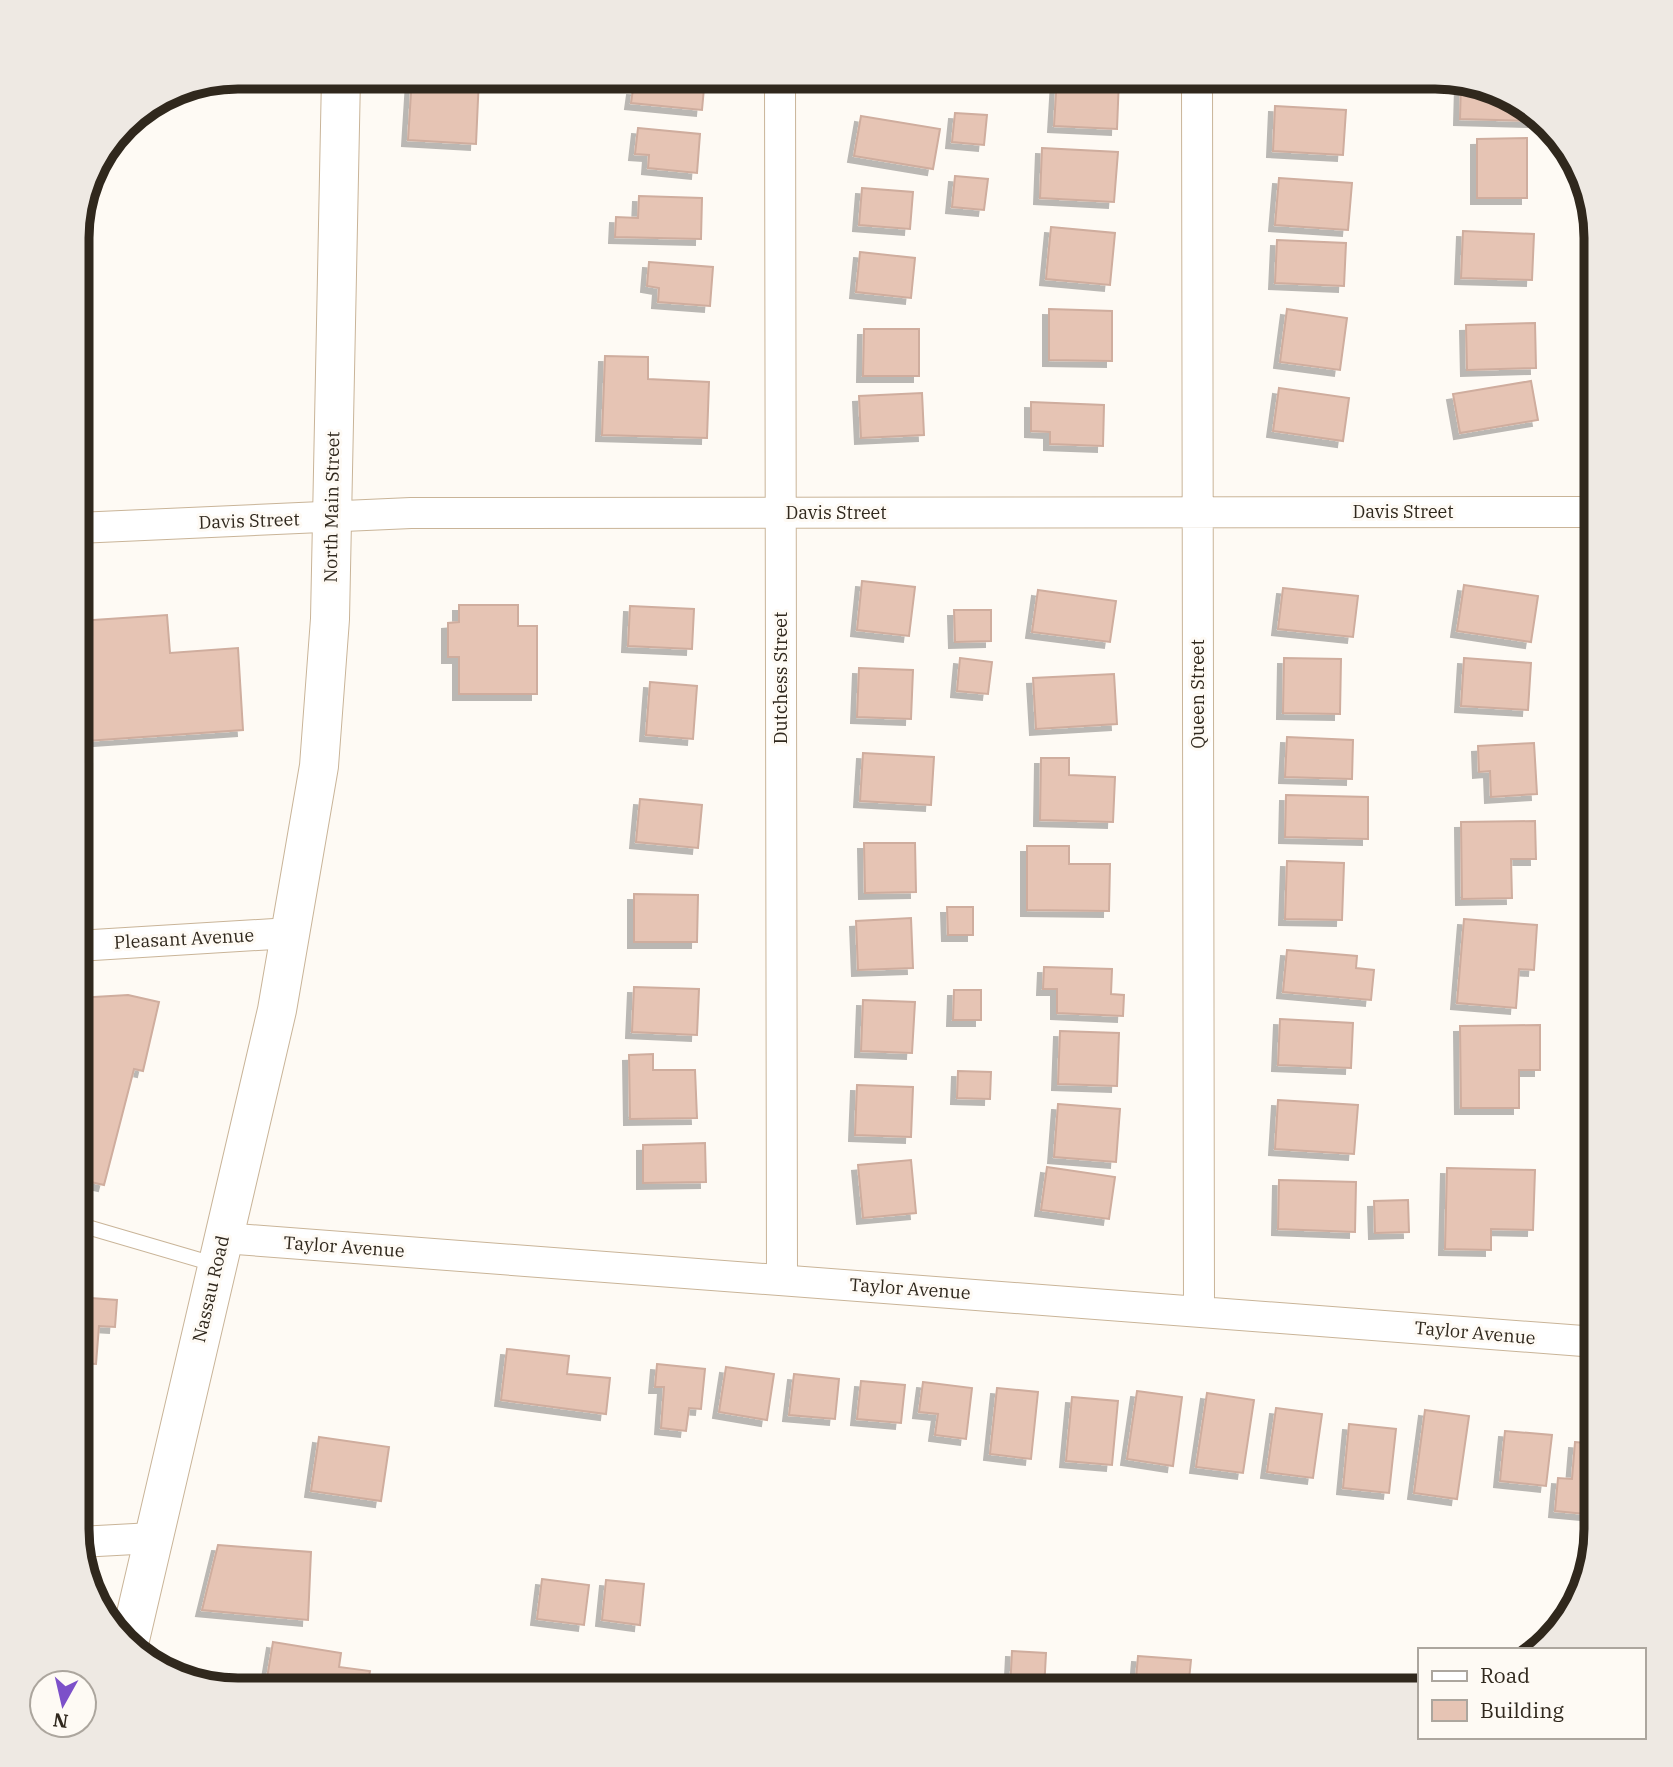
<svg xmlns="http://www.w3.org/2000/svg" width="1673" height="1767" viewBox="0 0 1673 1767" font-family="'IBM Plex Serif',serif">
	<defs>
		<filter id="shadow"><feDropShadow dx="-6" dy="6" stdDeviation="0" flood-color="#0004"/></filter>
	</defs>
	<rect width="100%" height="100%" fill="#fefaf4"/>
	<path fill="#e6c4b4" stroke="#cfad9e" stroke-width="2" filter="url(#shadow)" d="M412,77H479L476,144L408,140Z
		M648,77H705L702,110L631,103L633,89L647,90Z
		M847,77H910V81L847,79Z
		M1057,77L1119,78L1117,129L1054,126Z
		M1461,82L1505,94L1533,115V121L1460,119Z
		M1275,106L1346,110L1343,155L1273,151Z
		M955,113L987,115L984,145L952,142Z
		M861,116L940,129L933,169L854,156Z
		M638,128L700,134L697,173L648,168L649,155L635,154Z
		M1527,138V198H1477V139Z
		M1042,148L1118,152L1114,202L1040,198Z
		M955,176L988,179L984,210L952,207Z
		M1279,178L1352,183L1348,230L1275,225Z
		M862,188L913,192L910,229L859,225Z
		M639,196L702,198L701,239L615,237L616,217L638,218Z
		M1051,227L1115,233L1110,285L1046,279Z
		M1463,231L1534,234L1532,280L1461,278Z
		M1277,240L1346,243L1344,286L1275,283Z
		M860,252L915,258L911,298L856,292Z
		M649,262L713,267L710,306L658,302L659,288L647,286Z
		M1049,309L1112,311V361L1049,360Z
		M1287,309L1347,318L1340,370L1280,362Z
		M1535,323L1536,368L1467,370L1466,325Z
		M864,329H919V376H863Z
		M605,356L648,357V379L709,382L707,438L602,435Z
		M1531,381L1538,420L1460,433L1453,394Z
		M1279,388L1349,398L1343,441L1273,431Z
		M922,393L924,435L861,438L859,396Z
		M1031,402L1104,405L1103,446L1050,444V432L1031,431Z
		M862,581L915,587L909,636L857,630Z
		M1464,585L1538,596L1531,642L1457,631Z
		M1283,588L1358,596L1353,637L1278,629Z
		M1038,590L1116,601L1110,642L1032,632Z
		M459,605H518V626H537V694H459V657H448V623L459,622Z
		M630,606L694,609L692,649L628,646Z
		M954,610H991V641L955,642Z
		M167,615L170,653L238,648L243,730L86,741L79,621Z
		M960,658L992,662L988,694L957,691Z
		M1284,658L1341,659L1340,714L1283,713Z
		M1464,658L1531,663L1528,710L1461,706Z
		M859,668L913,670L911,719L857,717Z
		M1114,674L1117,724L1036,729L1033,678Z
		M650,682L697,686L693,739L646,735Z
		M1287,737L1353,740L1352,779L1285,777Z
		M1534,743L1537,794L1491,797L1490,771L1479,772L1478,746Z
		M863,753L934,757L931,805L860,801Z
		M1041,758H1069V775L1115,777L1113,822L1040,820Z
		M1286,795L1368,797V839L1285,837Z
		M640,799L702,805L698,848L636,842Z
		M1535,821L1536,859H1511L1512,898L1462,899L1461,822Z
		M864,843H915L916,892L865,893Z
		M1027,846H1069V864H1110L1109,911L1027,910Z
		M1287,861L1344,863L1342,920L1285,919Z
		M634,894L698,895L697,942H634Z
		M947,907H973V935H948Z
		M911,918L913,968L858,970L856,921Z
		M1464,919L1537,925L1534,970L1519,969L1516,1008L1457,1003Z
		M1287,950L1357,956L1356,968L1374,970L1371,1000L1283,992Z
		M1044,967L1112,969L1111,994L1124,995L1123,1016L1057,1013V989H1043Z
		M634,987L699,989L697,1035L632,1032Z
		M954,990H981V1020H953Z
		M128,995L159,1002L143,1071L134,1069L104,1185L77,1179V998Z
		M863,1000L915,1002L912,1053L861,1051Z
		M1280,1019L1353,1023L1351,1068L1278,1065Z
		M1540,1025V1070H1519V1108H1461L1460,1026Z
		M1060,1031L1119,1033L1117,1086L1058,1084Z
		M653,1054V1070H695L697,1118L630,1119L629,1055Z
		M958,1071L991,1072L990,1099L957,1098Z
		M857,1085L913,1087L911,1137L855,1135Z
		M1278,1100L1358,1105L1354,1154L1275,1149Z
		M1058,1104L1120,1109L1116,1162L1054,1157Z
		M705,1143L706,1182L643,1183V1145Z
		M911,1160L916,1213L863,1218L858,1165Z
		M1047,1167L1115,1177L1109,1219L1041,1210Z
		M1447,1168L1535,1170L1533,1230L1491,1229V1250L1445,1249Z
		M1279,1180L1356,1182L1355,1232L1278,1229Z
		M1408,1200L1409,1232L1375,1233L1374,1201Z
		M77,1297L117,1300L115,1327L99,1326L96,1364L77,1363Z
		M507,1349L569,1356L567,1374L610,1378L606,1414L501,1400Z
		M657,1364L705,1369L701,1409L689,1408L686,1431L661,1428L664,1387H655Z
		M726,1367L774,1374L767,1420L719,1412Z
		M794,1374L839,1379L835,1419L789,1415Z
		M861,1381L905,1385L901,1423L857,1419Z
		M923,1382L972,1388L966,1439L935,1435L938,1414L919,1412Z
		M997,1388L1038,1392L1031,1459L990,1454Z
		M1137,1391L1182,1397L1173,1466L1127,1459Z
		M1207,1393L1254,1400L1243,1473L1196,1467Z
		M1072,1397L1118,1401L1112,1465L1066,1461Z
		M1276,1408L1322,1414L1313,1478L1267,1472Z
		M1425,1410L1469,1416L1457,1499L1414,1493Z
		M1349,1424L1396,1429L1389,1493L1343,1488Z
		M1505,1431L1552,1435L1546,1486L1500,1481Z
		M319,1437L389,1447L381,1501L311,1491Z
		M1575,1442L1596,1444V1515L1555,1511L1558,1478L1572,1479Z
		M218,1545L311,1552L308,1620L202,1610Z
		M542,1579L589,1585L584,1625L537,1619Z
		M606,1580L644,1584L640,1625L602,1620Z
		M273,1642L341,1653L339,1667L370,1671L367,1690H265Z
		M1012,1651L1046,1653L1044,1690H1010Z
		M1138,1656L1191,1660L1188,1690H1135Z"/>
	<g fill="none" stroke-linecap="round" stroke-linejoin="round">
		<g stroke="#c9b498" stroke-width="16">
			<path id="service" d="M77,1224L217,1265"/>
		</g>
		<g stroke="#c9b498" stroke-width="32">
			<path id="minor" d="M780,77L782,1280
				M1197,77L1199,1311
				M77,528L411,513L1596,512
				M77,946L290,933
				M223,1238L1596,1342
				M79,1542L153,1538"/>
		</g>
		<g stroke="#c9b498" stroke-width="40">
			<path id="secondary" d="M129,1644L277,1010L319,766L330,619L341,77"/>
		</g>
		<use href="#service" stroke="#fff" stroke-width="14"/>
		<use href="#minor" stroke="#fff" stroke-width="30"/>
		<use href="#secondary" stroke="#fff" stroke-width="38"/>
	</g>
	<g text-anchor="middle" stroke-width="6" stroke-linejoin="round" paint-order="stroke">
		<g font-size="18" fill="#30281d" stroke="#fefaf4">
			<text transform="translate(332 507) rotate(-89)" y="6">North Main Street</text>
			<text x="1403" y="518">Davis Street</text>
			<text x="836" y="519">Davis Street</text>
			<text transform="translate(249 521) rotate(-2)" y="6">Davis Street</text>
			<text transform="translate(781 678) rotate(-90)" y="6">Dutchess Street</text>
			<text transform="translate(1198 694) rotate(-90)" y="6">Queen Street</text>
			<text transform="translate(184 939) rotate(-3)" y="6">Pleasant Avenue</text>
			<text transform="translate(344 1247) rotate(4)" y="6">Taylor Avenue</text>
			<text transform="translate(211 1289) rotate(-77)" y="6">Nassau Road</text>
			<text transform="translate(910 1289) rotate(4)" y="6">Taylor Avenue</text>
			<text transform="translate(1475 1333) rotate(5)" y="6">Taylor Avenue</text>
		</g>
	</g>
	<path d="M0 0H1673V1767H0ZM238 89H1435A149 149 0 0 1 1584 238V1529A149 149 0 0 1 1435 1678H238A149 149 0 0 1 89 1529V238A149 149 0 0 1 238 89Z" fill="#eee9e3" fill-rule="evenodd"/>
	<path fill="none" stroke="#30281d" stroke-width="9" d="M238 89H1435A149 149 0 0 1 1584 238V1529A149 149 0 0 1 1435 1678H238A149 149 0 0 1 89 1529V238A149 149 0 0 1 238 89Z"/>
	<rect x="1418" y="1648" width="228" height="91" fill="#fefaf4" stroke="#aca69e" stroke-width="2"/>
	<rect x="1432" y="1671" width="35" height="10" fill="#ffffff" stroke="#aca69e" stroke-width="2"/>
	<text x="1480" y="1683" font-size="21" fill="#30281d">Road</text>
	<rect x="1432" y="1700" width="35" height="21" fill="#e6c4b4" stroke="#aca69e" stroke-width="2"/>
	<text x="1480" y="1718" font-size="21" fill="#30281d">Building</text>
	<g transform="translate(63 1704) rotate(188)"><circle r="33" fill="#fefaf4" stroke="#aca69e" stroke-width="2"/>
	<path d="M0-5L12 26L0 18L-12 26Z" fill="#7c50c9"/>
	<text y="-10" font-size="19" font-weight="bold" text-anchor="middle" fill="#30281d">N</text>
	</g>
</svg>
